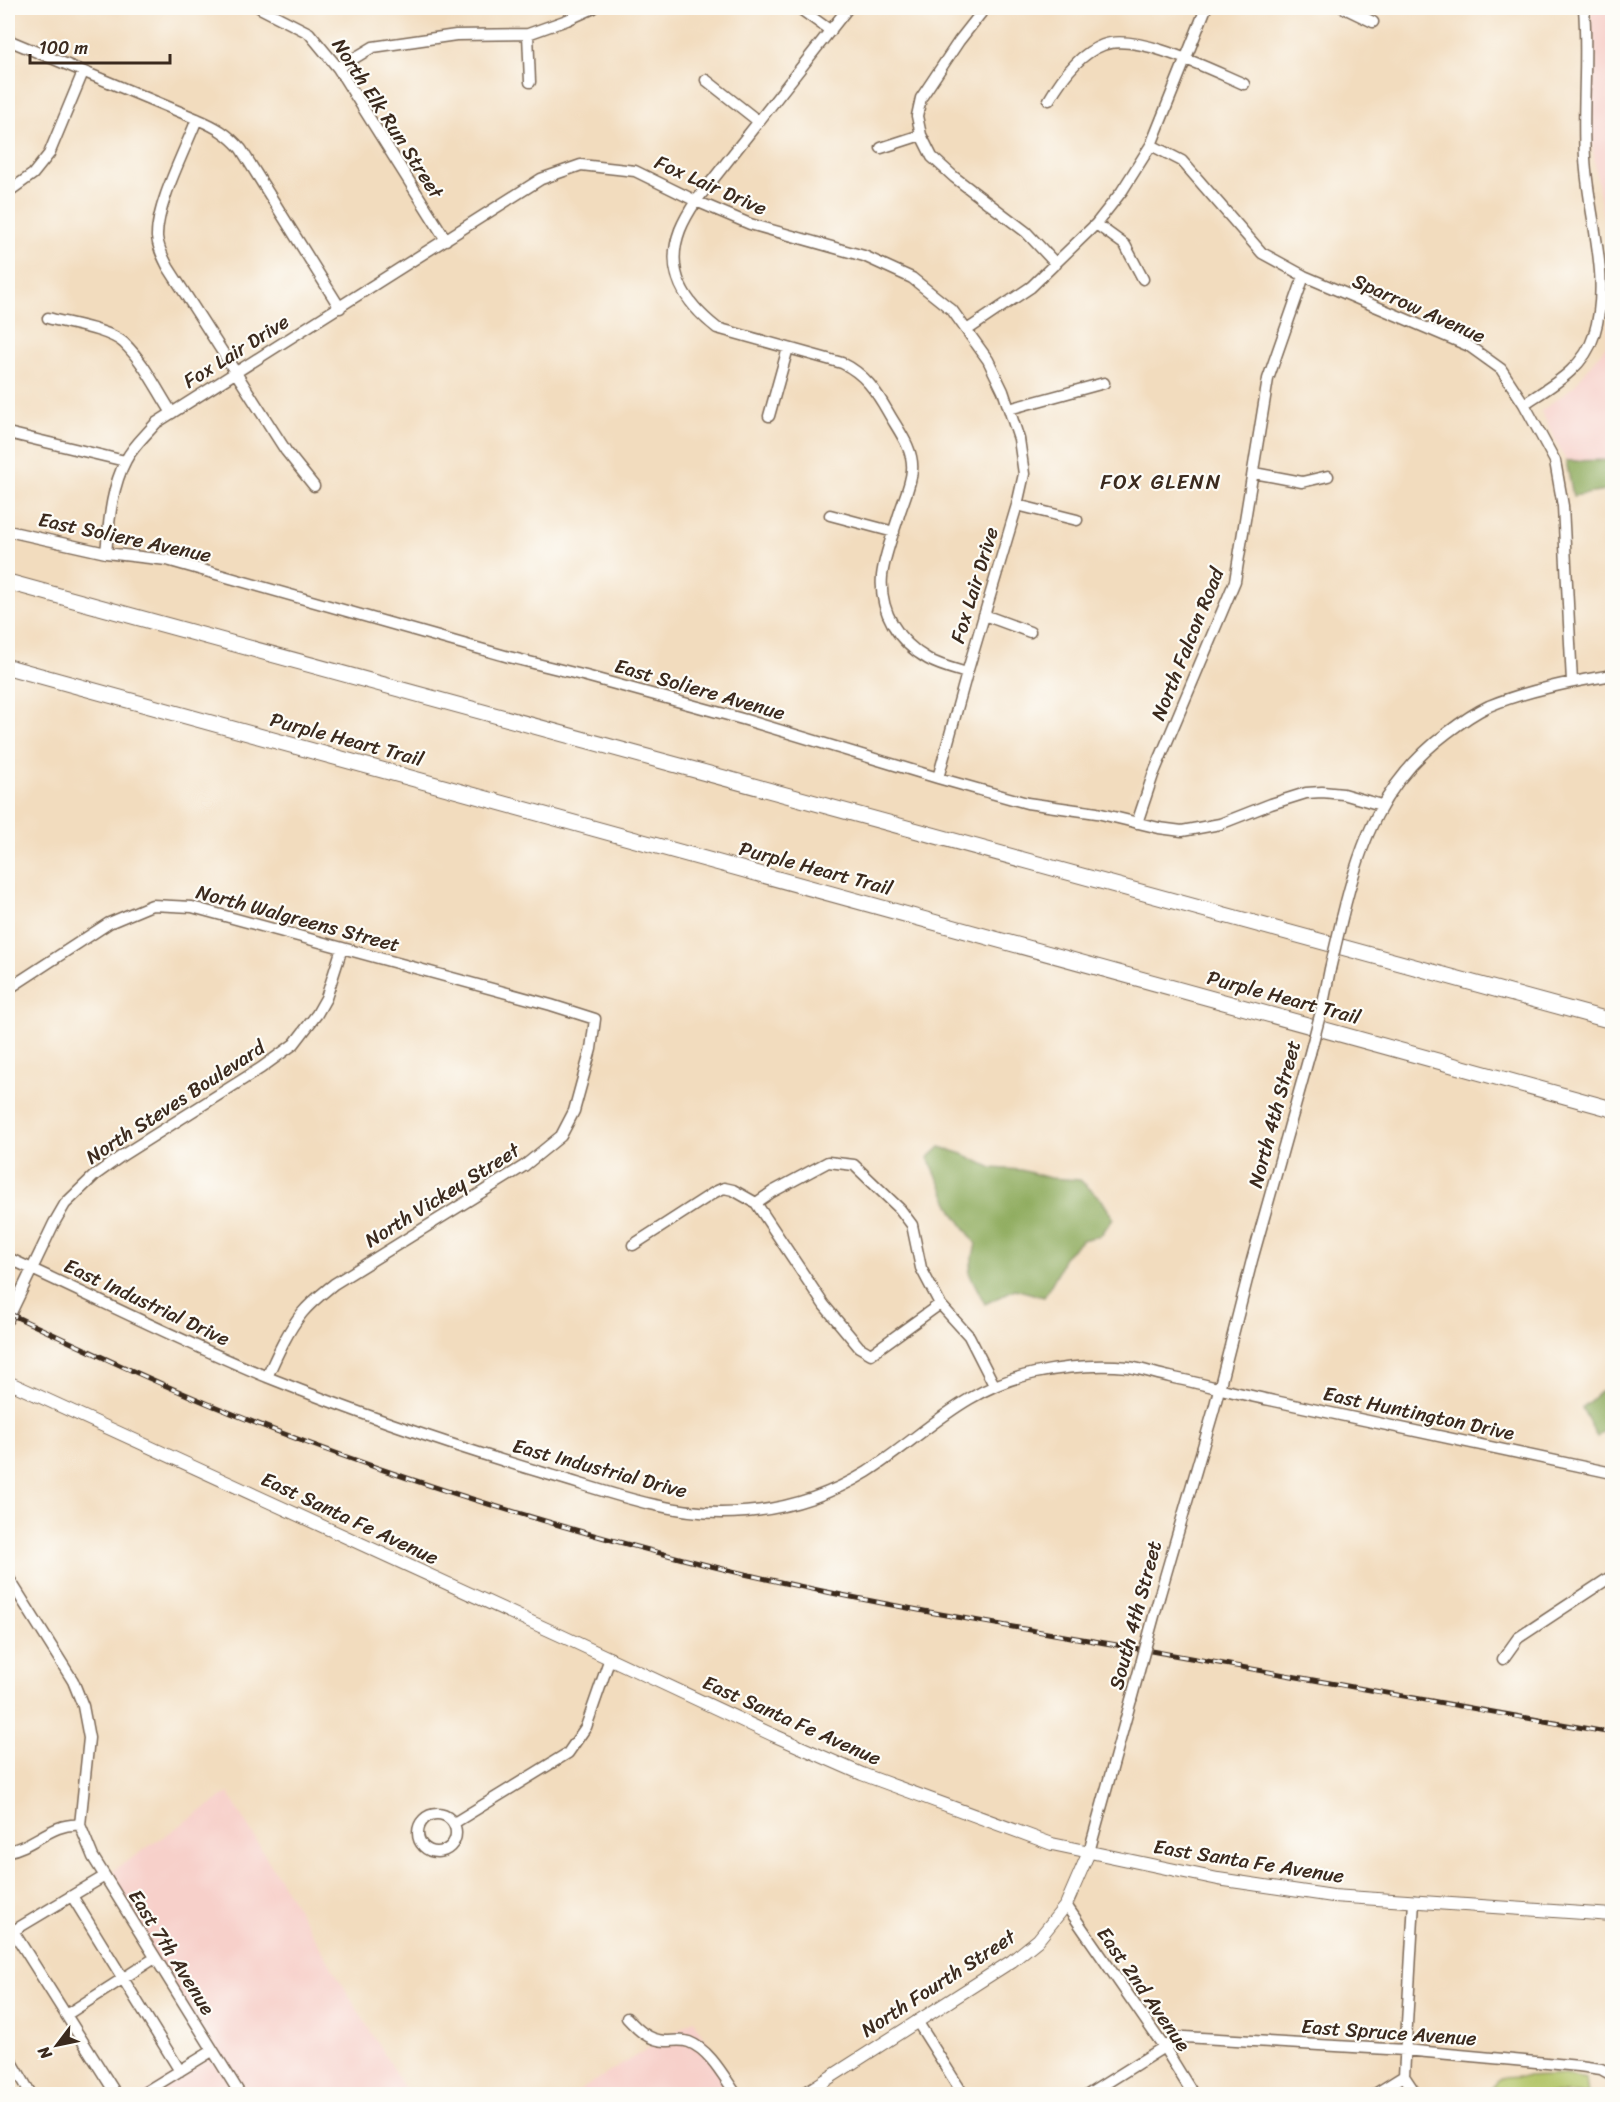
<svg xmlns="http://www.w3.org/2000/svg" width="1620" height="2102" viewBox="0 0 1620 2102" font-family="Sriracha,sans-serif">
	<rect width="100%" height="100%" fill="#fdfcf7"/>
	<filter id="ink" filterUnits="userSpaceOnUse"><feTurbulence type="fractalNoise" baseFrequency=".0167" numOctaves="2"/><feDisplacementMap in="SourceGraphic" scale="12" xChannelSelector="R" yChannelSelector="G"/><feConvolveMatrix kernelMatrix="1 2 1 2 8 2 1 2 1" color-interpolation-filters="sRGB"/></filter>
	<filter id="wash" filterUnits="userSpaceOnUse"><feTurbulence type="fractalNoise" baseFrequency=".008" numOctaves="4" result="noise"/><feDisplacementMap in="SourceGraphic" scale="24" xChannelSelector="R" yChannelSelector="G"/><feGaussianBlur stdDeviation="1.35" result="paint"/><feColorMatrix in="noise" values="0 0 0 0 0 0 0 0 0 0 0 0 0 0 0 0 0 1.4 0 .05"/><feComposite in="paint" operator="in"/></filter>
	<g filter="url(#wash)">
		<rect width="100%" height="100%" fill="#f2dcbe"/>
		<path fill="#f7d0ca" d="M1591,8H1612V460L1566,461L1541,411L1574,386L1602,351L1606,345L1611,300L1610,264L1590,131Z
			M228,1793L408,2094H143L212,2050L105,1876Z
			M694,2020L738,2094H574Z"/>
		<path fill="#b2c568" stroke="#767843" stroke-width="1.5" d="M1566,2075L1586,2079L1588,2094H1492L1491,2090L1500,2078Z"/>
		<path fill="#8daa5c" stroke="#646a3d" stroke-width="1.5" d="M1612,460V490L1573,496L1566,461Z
			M940,1147L963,1154L992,1168L1021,1170L1050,1178L1080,1180L1102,1200L1113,1218L1101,1235L1082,1240L1064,1257L1057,1274L1044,1297L1015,1289L985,1304L969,1273L976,1244L954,1213L928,1158Z
			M1601,1391L1612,1399V1423L1597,1437L1582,1408Z"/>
	</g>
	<g filter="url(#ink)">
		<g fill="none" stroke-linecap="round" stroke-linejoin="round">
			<g stroke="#7b6856" stroke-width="13">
				<path id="minor" d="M260,8L309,33L338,68L446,240
					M799,8L831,31
					M848,8L696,201C690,210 684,220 680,230C664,272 685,303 717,328L842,363C865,374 876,391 888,412C898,430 914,449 912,470C911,486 902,503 898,518C892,537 884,557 882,576C879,611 898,642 928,659C940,666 954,669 967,673
					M985,8L959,41L921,98L917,116L921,135L932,157L954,177L1026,232L1056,264
					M1344,8L1373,22
					M528,34L530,82
					M8,40L197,119C216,127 228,134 241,149L340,308
					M338,68L373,47L456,35L528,34L567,20L594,8
					M706,80L758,121
					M1049,100C1061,79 1079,54 1103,45C1137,32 1211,70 1244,84
					M197,119C185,150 156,206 157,237C158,248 163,257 168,267L286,451L314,486
					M1151,145L1182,161L1262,253L1304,276L1469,346L1501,369L1524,404L1555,461L1563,506L1572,682
					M881,148L921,135
					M8,192L33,174L49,154L83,72
					M1096,224L1125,245L1143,279
					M48,318C69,324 108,329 124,343C144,362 157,390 172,413
					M967,330L1031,287L1096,224L1122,191L1151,145L1206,8
					M1524,404C1551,386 1584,369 1594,335C1612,277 1588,217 1585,158C1582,108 1588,58 1584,8
					M1009,409L1104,383
					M769,416L788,348
					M8,433L125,461
					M1254,473L1302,482L1328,476
					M1017,505L1077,520
					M830,515L894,532
					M8,531L106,553L167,560L509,657L586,676L746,720L938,778L1027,803L1097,813L1159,828L1182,831L1220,824L1271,804L1306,793L1322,792L1343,794L1381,805
					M106,553C109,523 111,488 126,460C133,446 146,435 156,423L541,179L581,165L635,171L696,201L750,224L864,256L912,278L952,310L988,360L1003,391L1019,439L1024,474L1017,505L967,673L938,778
					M984,615L1030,632
					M1137,823L1153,775L1235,581L1268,379L1304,276
					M1342,918C1360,842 1382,782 1447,733C1460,723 1474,713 1489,706C1528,690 1571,682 1612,675
					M8,989L109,923L152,905L192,907L551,1005L595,1019L591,1049L574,1111L561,1136L524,1166L334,1284C323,1293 311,1302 302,1313C287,1332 277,1355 267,1377
					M1323,1004L1330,969
					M756,1203L772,1192L828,1162L854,1165L900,1209L912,1225L921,1268L940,1304L969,1336L994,1385
					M633,1245L715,1192L724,1188L733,1190L756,1203L824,1305L859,1347L871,1354L940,1304
					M8,1258C96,1298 182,1342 272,1379C362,1415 453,1446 547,1474C603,1490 661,1513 721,1513C773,1513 823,1499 867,1472C926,1434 962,1389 1035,1373C1065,1367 1097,1364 1128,1367C1142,1369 1156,1374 1170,1377C1203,1384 1236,1393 1270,1400C1384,1424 1498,1448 1612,1473
					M8,1319L54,1223L65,1204L95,1175L123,1155L261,1068L294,1044L317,1014L326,998L342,948
					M8,1577L73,1681L83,1706L89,1738L80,1825L93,1857L240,2094
					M1160,1594L1214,1409L1252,1260L1310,1053
					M1503,1659L1518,1638L1612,1576
					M418 1833a19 19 0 1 1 38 0a19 19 0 1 1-38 0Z
					M454,1823L568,1753L586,1727L610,1658
					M8,1851C34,1847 52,1822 80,1825
					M1089,1852L1131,1700
					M105,1876L13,1931L116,2094
					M72,1896L180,2071
					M1066,1905L1164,2047L1193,2094
					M66,2015L155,1958
					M627,2018C637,2029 649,2041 666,2041C674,2041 681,2039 689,2042C710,2050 724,2077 736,2094
					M917,2021L963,2094
					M8,2055L31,2094
					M1404,2076L1414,1901
					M1404,2076L1416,2094
					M142,2094L212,2051
					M1089,2094L1164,2047L1184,2037L1405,2050L1579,2066L1601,2069L1612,2075
					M1375,2094L1404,2076"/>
			</g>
			<g stroke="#7b6856" stroke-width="14">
				<path id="major" d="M8,1382L564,1637L773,1735L862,1774L1052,1844L1218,1879L1333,1896L1612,1915
					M804,2094L1012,1961L1038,1940L1066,1905L1089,1852"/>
			</g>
			<g stroke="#7b6856" stroke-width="17">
				<path id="highway" d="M8,582L1612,1021
					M8,667L1612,1109"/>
			</g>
			<use href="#minor" stroke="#fff" stroke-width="10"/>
			<use href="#major" stroke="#fff" stroke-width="12"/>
			<use href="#highway" stroke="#fff" stroke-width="15"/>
			<g stroke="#3b2a1e" stroke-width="5">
				<path id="rail" d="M8,1313C78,1346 149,1380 221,1409C369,1470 528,1519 683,1559C831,1597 984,1622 1134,1648C1294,1676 1453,1706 1612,1733"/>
			</g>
			<use href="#rail" stroke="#fdfcf7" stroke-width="3" stroke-dasharray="9" stroke-linecap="butt"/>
			<g stroke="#7b6856" stroke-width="13" stroke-linecap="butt">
				<path id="minor-bridge" d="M1330,969L1342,918
					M1310,1053L1323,1004
					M1131,1700L1160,1594"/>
			</g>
			<use href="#minor-bridge" stroke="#fff" stroke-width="10"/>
		</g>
	</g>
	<g text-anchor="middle" stroke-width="4.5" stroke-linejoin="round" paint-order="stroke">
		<g font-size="20" fill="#3b2a1e" stroke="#fdfcf7">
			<text transform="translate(388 118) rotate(57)" y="7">North Elk Run Street</text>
			<text transform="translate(711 185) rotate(24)" y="7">Fox Lair Drive</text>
			<text transform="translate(1419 308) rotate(24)" y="7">Sparrow Avenue</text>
			<text transform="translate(236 351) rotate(-32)" y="7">Fox Lair Drive</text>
			<text transform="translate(125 537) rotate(12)" y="7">East Soliere Avenue</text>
			<text transform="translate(974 585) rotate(-73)" y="7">Fox Lair Drive</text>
			<text transform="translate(1187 644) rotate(-68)" y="7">North Falcon Road</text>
			<text transform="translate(700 689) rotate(16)" y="7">East Soliere Avenue</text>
			<text transform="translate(347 739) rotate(15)" y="7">Purple Heart Trail</text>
			<text transform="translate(816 868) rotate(15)" y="7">Purple Heart Trail</text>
			<text transform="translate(298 918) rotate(15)" y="7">North Walgreens Street</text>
			<text transform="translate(1284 997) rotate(15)" y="7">Purple Heart Trail</text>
			<text transform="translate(175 1102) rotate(-33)" y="7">North Steves Boulevard</text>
			<text transform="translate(1274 1114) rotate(-75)" y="7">North 4th Street</text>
			<text transform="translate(442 1195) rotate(-32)" y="7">North Vickey Street</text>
			<text transform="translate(147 1302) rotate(25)" y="7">East Industrial Drive</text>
			<text transform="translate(1419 1413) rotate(12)" y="7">East Huntington Drive</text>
			<text transform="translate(600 1468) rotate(15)" y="7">East Industrial Drive</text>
			<text transform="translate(350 1518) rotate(25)" y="7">East Santa Fe Avenue</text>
			<text transform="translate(1135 1615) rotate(-75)" y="7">South 4th Street</text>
			<text transform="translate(792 1720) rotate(24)" y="7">East Santa Fe Avenue</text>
			<text transform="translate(1249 1861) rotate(9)" y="7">East Santa Fe Avenue</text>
			<text transform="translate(172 1952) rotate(58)" y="7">East 7th Avenue</text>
			<text transform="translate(938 1983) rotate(-33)" y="7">North Fourth Street</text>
			<text transform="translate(1144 1989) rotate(55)" y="7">East 2nd Avenue</text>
			<text transform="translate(1389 2032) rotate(4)" y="7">East Spruce Avenue</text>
		</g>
		<g font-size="21" letter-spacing="1.5" fill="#3b2a1e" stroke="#fdfcf7">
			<text x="1161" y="489">FOX GLENN</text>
		</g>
	</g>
	<rect width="1620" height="2102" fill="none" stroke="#fdfcf7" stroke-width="30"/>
	<g transform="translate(57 2045) rotate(238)" stroke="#fdfcf7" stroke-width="4.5" paint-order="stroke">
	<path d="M0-4.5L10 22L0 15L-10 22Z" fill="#3b2a1e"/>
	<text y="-9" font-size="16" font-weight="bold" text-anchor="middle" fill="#3b2a1e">N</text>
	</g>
	<path d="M30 54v9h140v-9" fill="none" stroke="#3b2a1e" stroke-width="3"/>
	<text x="39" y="54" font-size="18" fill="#3b2a1e" stroke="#fdfcf7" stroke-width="4.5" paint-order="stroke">100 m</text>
</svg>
